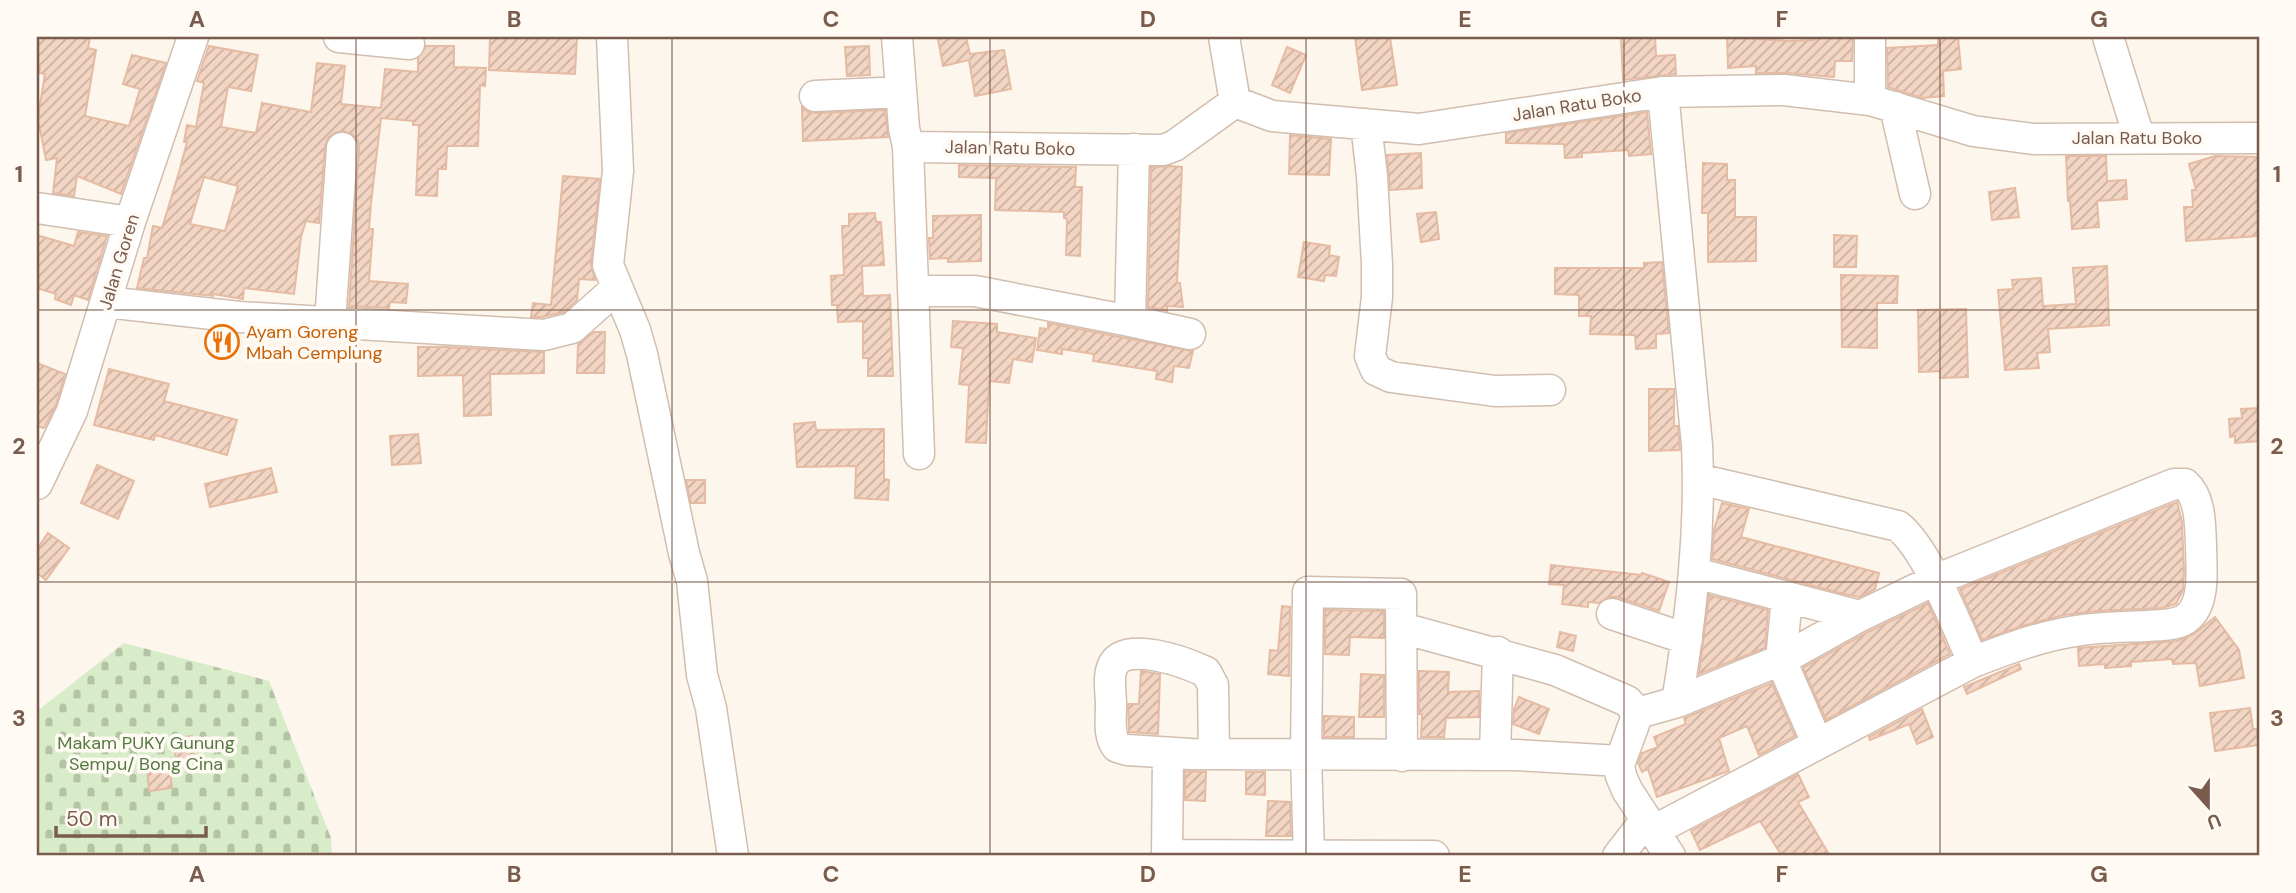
<svg xmlns="http://www.w3.org/2000/svg" width="2296" height="893" viewBox="0 0 2296 893" font-family="'DM Sans',sans-serif">
	<defs>
		<pattern id="cemetery-stones" width="16" height="16" patternUnits="userSpaceOnUse" patternTransform="scale(1.75)"><rect width="16" height="16" fill="#d8ecc9"/><path d="M2 7V4a2 2 0 0 1 4 0v3zM10 15v-3a2 2 0 0 1 4 0v3z" fill="#b4c2a5"/></pattern>
		<pattern id="building-hatch" width="6" height="6" patternUnits="userSpaceOnUse" patternTransform="scale(1.75)"><rect width="6" height="6" fill="#f3d5c3"/><path d="M-1 1l2-2M0 6l6-6M5 7l2-2" fill="none" stroke="#cab0a1"/></pattern>
	</defs>
	<rect width="100%" height="100%" fill="#fdf6ec"/>
	<path fill="url(#cemetery-stones)" d="M124,643L269,681L331,838L332,856H37V711Z"/>
	<path fill="url(#building-hatch)" stroke="#e6bba3" stroke-width="2" fill-rule="evenodd" d="M37,37H90L88,48L96,50L85,116L129,126L140,89L123,84L132,55L166,63L121,194L77,176L74,196L53,193L57,158L46,160L39,124L37,123L45,74L39,73L40,65H37Z
		M490,37H577L575,74L489,70Z
		M950,37H966L970,54L1004,50L1011,89L975,96L969,60L943,66L938,39Z
		M1355,37H1390L1397,85L1362,90Z
		M1655,37L1656,56L1675,55L1676,74L1623,80L1621,38Z
		M1727,37L1789,41L1814,40V37H1853L1852,61H1835L1834,77L1786,73H1756V66L1728,68Z
		M1938,37H1958L1961,69L1943,71L1944,96L1922,98L1888,87L1887,48L1938,45Z
		M209,46L258,55L251,91L228,87L221,127L256,133L262,103L311,112L317,63L345,66L341,104L381,108L385,69L418,72V58L426,46H454V67L486,68L485,86L480,85L478,146H447L446,169H438L437,196L416,195L419,125H413V121L381,118L371,203L369,229H373L369,281L408,284L406,303L390,302L389,308L349,306L359,149L358,141L352,134L343,131L334,133L328,138L325,146L319,223L306,221L301,237L294,294L244,288L243,299L213,294V296L137,288L144,258H147L153,226L162,228L179,172L187,142H184L187,125L196,127L204,83L197,81ZM204,177L238,186L225,231L190,224Z
		M869,46L870,75L847,76L845,47Z
		M1287,47L1306,55L1290,93L1272,85Z
		M802,107L808,112L816,113L885,110L888,137L803,141Z
		M1647,112L1651,154L1629,156L1628,150L1582,153V157L1565,158L1564,144L1506,143V133Z
		M1290,135L1331,139L1329,175L1289,174Z
		M1421,153L1422,188L1390,190L1387,155Z
		M2066,156H2106L2107,181L2126,180L2127,199L2097,201L2099,227L2072,229L2070,201H2068Z
		M2215,156L2259,157V236L2186,241L2184,207H2193L2192,190H2196L2189,164Z
		M1703,163L1727,164V180H1735V217H1756V261L1708,262V213H1702Z
		M959,165L1076,167L1075,187H1082L1080,256L1066,255L1067,219L1064,218V212L995,210L996,178L959,177Z
		M1170,166L1182,167L1177,283H1180L1183,307L1167,306V311L1148,307L1151,167Z
		M563,176L600,179L591,263L595,280L579,279L577,300L564,312L542,317H531L533,303L551,305Z
		M2015,188L2019,217L1992,220L1989,192Z
		M1436,212L1439,239L1421,242L1417,214Z
		M875,213L876,222H881L884,265L862,266L863,296L890,295L893,376H868V358H863V321L838,322L837,305H832L831,276L844,275L842,226H849V214Z
		M981,215V261L948,262V258L930,259L929,238H933V216Z
		M78,232L107,236L88,300L74,295L71,305L55,299L56,294L37,288V235L74,246Z
		M1834,235L1857,236L1856,267H1834Z
		M1304,242L1330,246L1329,255L1339,257L1336,276L1325,275L1324,281L1298,277Z
		M1662,262L1669,333L1656,334V348L1636,349L1635,335L1590,334L1591,316H1579V295L1555,294V268H1644V263Z
		M2107,266L2109,325L2048,329L2050,352L2037,353L2039,368L2005,370L1998,290L2013,289L2012,280L2041,278L2043,306L2076,304L2073,268Z
		M1841,275L1898,276L1897,303H1877V348L1842,347Z
		M1966,309L1968,377L1940,378V371L1919,372L1918,310Z
		M953,321L997,324V332L1036,338L1032,362L1013,359L1009,383L989,381L986,443L966,442L969,385L959,384L963,348L951,347Z
		M1048,323L1193,351L1189,368L1174,366L1172,382L1156,379L1157,371L1093,361L1094,354L1062,349V354L1037,350L1040,328L1048,329Z
		M594,332H605L604,373H577L578,344Z
		M418,347H446L544,352V373L490,374L491,415L464,416L463,375L418,376Z
		M37,363L65,374L56,405L44,428L37,426Z
		M109,369L169,384L164,401L237,420L227,455L155,435L154,440L94,425Z
		M1649,389H1674V426H1678L1680,450L1649,451Z
		M2259,408V441L2235,443V436L2230,437L2229,419L2242,418L2241,409Z
		M815,422L816,430L884,429V479L889,480L888,500L855,498L856,466L797,467L794,424Z
		M418,434L421,463L392,465L390,436Z
		M97,465L134,481L118,519L81,503Z
		M271,468L277,492L210,507L205,484Z
		M686,480H705V503H691Z
		M2177,502L2182,522L2184,573L2183,590L2176,604L2162,608L2097,611L2064,615L2022,626L1982,640L1960,589Z
		M1722,503L1749,509L1741,537L1879,573L1875,589L1860,597L1844,594L1712,559L1714,530Z
		M48,533L69,548L46,580L37,573V549Z
		M1551,565L1641,575L1642,573L1669,582L1659,611L1617,597H1608L1599,603L1588,602V607L1562,604L1564,585L1549,584Z
		M1709,595L1768,610L1765,648L1699,674Z
		M1928,603L1950,654L1826,720L1803,668L1868,632Z
		M1282,606L1290,607L1289,676L1268,674L1270,650L1278,651Z
		M1325,610L1384,611V638L1350,637L1349,655L1325,654Z
		M2215,617L2239,650L2244,678L2200,686L2196,663L2173,664L2172,659L2131,662V666L2105,668V664L2079,666L2078,648L2177,641L2194,634Z
		M1560,632L1576,636L1573,651L1557,647Z
		M2019,664L2021,669L1967,694L1964,687Z
		M1141,671L1160,674L1158,734L1129,732L1128,704H1139Z
		M1419,671L1449,672L1448,692L1479,691V717L1446,718L1444,737H1421L1422,714H1419Z
		M1361,674L1384,675V717H1359Z
		M1772,683L1795,736L1759,755L1747,726L1719,738L1729,771L1657,797L1648,769L1642,772L1638,763L1642,753L1658,747L1654,737L1686,724L1684,718Z
		M1519,697L1549,709L1539,734L1513,724L1514,709Z
		M2250,708L2253,729H2257L2259,745L2215,751L2210,713Z
		M1922,709L1933,737L1917,744L1909,724L1870,740L1869,737Z
		M1324,716L1354,717V737H1324Z
		M192,736L194,759L176,761L174,738Z
		M169,762L172,788L149,791L147,765Z
		M1185,771L1206,772L1205,801L1185,800Z
		M1246,772H1265V795L1246,794Z
		M1798,774L1809,797L1798,802L1830,856H1782L1760,821L1700,850L1691,831Z
		M1268,801L1290,802L1291,836H1266Z"/>
	<g fill="none" stroke-linecap="round" stroke-linejoin="round">
		<g stroke="#d1beb0" stroke-width="33">
			<path id="minor" d="M339,37L409,44
				M612,37L618,171L608,265L635,330L642,354L684,553L692,581L702,675L711,708L733,856
				M897,37L904,128L908,147L919,454
				M1224,37L1235,102
				M2108,37L2139,137
				M1663,92L1697,445C1701,532 1691,616 1677,702L1638,713L1619,765L1621,776L1627,790L1670,856
				M815,96L901,92
				M1870,100V37
				M1895,107L1915,194
				M1366,124L1372,176L1377,265V297L1370,356L1376,370L1391,377L1495,391L1550,390
				M908,147L1163,150L1174,146L1235,102L1272,116L1419,129L1663,92L1784,90L1870,100L1973,131L2033,139L2259,138
				M1134,149L1130,321L1190,334
				M37,208L130,222
				M913,291H975L1130,321
				M106,302L239,317L544,335L572,328L617,288
				M330,322L342,148
				M1698,479L1898,526C1927,549 1957,626 1973,662
				M37,484L72,411L130,222L193,37
				M1695,573L1860,616
				M1787,597L1781,660L1817,743
				M1612,614L1687,639
				M1402,628L1555,670L1627,701L1638,713
				M1214,754L1213,685L1206,672C1187,663 1122,638 1112,668C1108,678 1111,694 1111,705C1111,719 1108,736 1117,747L1127,750L1191,754L1516,755L1620,761
				M1495,755L1498,652
				M1653,831L1973,662C2009,648 2044,635 2082,630C2103,627 2125,627 2147,626C2160,625 2178,626 2188,617C2206,602 2201,566 2201,545C2200,525 2201,498 2185,484H2174L1935,580L1860,616L1781,660L1677,702
				M1167,855L1434,856
				M1167,856L1168,754
				M1309,856L1306,755L1308,592L1401,594L1402,756
				M1618,856L1646,820"/>
		</g>
		<use href="#minor" stroke="#fff" stroke-width="30"/>
	</g>
	<path fill="none" stroke="#7a5c4d" stroke-width="2" stroke-opacity="0.55" d="M356,37V856M672,37V856M990,37V856M1306,37V856M1624,37V856M1940,37V856M37,310H2259M37,582H2259"/>
	<defs>
		<g id="restaurant-ring" transform="scale(1.75)"><circle r="9.5" fill="#fffaf3" stroke="#e8710a" stroke-width="1.5"/><path d="M-5-6h1v4h1v-4h1v4h1v-4h1v5L-1.5 .5V6h-2V.5L-5-1ZM5-6V6H3V1.5H1.5Q1.5-4 5-6Z" fill="#e8710a"/></g>
	</defs>
	<g fill-rule="evenodd">
		<use href="#restaurant-ring" x="222" y="342"/>
	</g>
	<g text-anchor="middle" stroke-width="7" stroke-linejoin="round" paint-order="stroke">
		<g font-size="18" fill="#7a5c4d" stroke="#fffaf3">
			<text transform="translate(1577 105) rotate(-9)" y="6">Jalan Ratu Boko</text>
			<text x="2137" y="144">Jalan Ratu Boko</text>
			<text transform="translate(1010 148) rotate(1)" y="6">Jalan Ratu Boko</text>
			<text transform="translate(119 262) rotate(-73)" y="6">Jalan Goren</text>
		</g>
		<g font-size="18" fill="#c56008" stroke="#fffaf3" text-anchor="start">
			<text x="246" y="338">Ayam Goreng<tspan x="246" dy="21">Mbah Cemplung</tspan></text>
		</g>
		<g font-size="18" fill="#537a41" stroke="#fffaf3">
			<text x="146" y="749">Makam PUKY Gunung<tspan x="146" dy="21">Sempu/ Bong Cina</tspan></text>
		</g>
	</g>
	<rect width="2296" height="893" fill="none" stroke="#fffaf3" stroke-width="77"/>
	<g transform="translate(2208 806) rotate(159)" stroke="#fffaf3" stroke-width="5" paint-order="stroke">
	<path d="M0-5L12 26L0 18L-12 26Z" fill="#7a5c4d"/>
	<text y="-10" font-size="19" font-weight="bold" text-anchor="middle" fill="#7a5c4d">U</text>
	</g>
	<path d="M56 826v10h150v-10" fill="none" stroke="#7a5c4d" stroke-width="3.5"/>
	<text x="66" y="826" font-size="21" fill="#7a5c4d" stroke="#fffaf3" stroke-width="5" paint-order="stroke">50 m</text>
	<rect x="38" y="38" width="2220" height="816" fill="none" stroke="#7a5c4d" stroke-width="2.5"/>
	<g font-size="23" text-anchor="middle" font-weight="bold" fill="#7a5c4d">
		<text x="197" y="27">A</text>
		<text x="514" y="27">B</text>
		<text x="831" y="27">C</text>
		<text x="1148" y="27">D</text>
		<text x="1465" y="27">E</text>
		<text x="1782" y="27">F</text>
		<text x="2099" y="27">G</text>
		<text x="19" y="182">1</text>
		<text x="2277" y="182">1</text>
		<text x="19" y="454">2</text>
		<text x="2277" y="454">2</text>
		<text x="19" y="726">3</text>
		<text x="2277" y="726">3</text>
		<text x="197" y="882">A</text>
		<text x="514" y="882">B</text>
		<text x="831" y="882">C</text>
		<text x="1148" y="882">D</text>
		<text x="1465" y="882">E</text>
		<text x="1782" y="882">F</text>
		<text x="2099" y="882">G</text>
	</g>
</svg>
